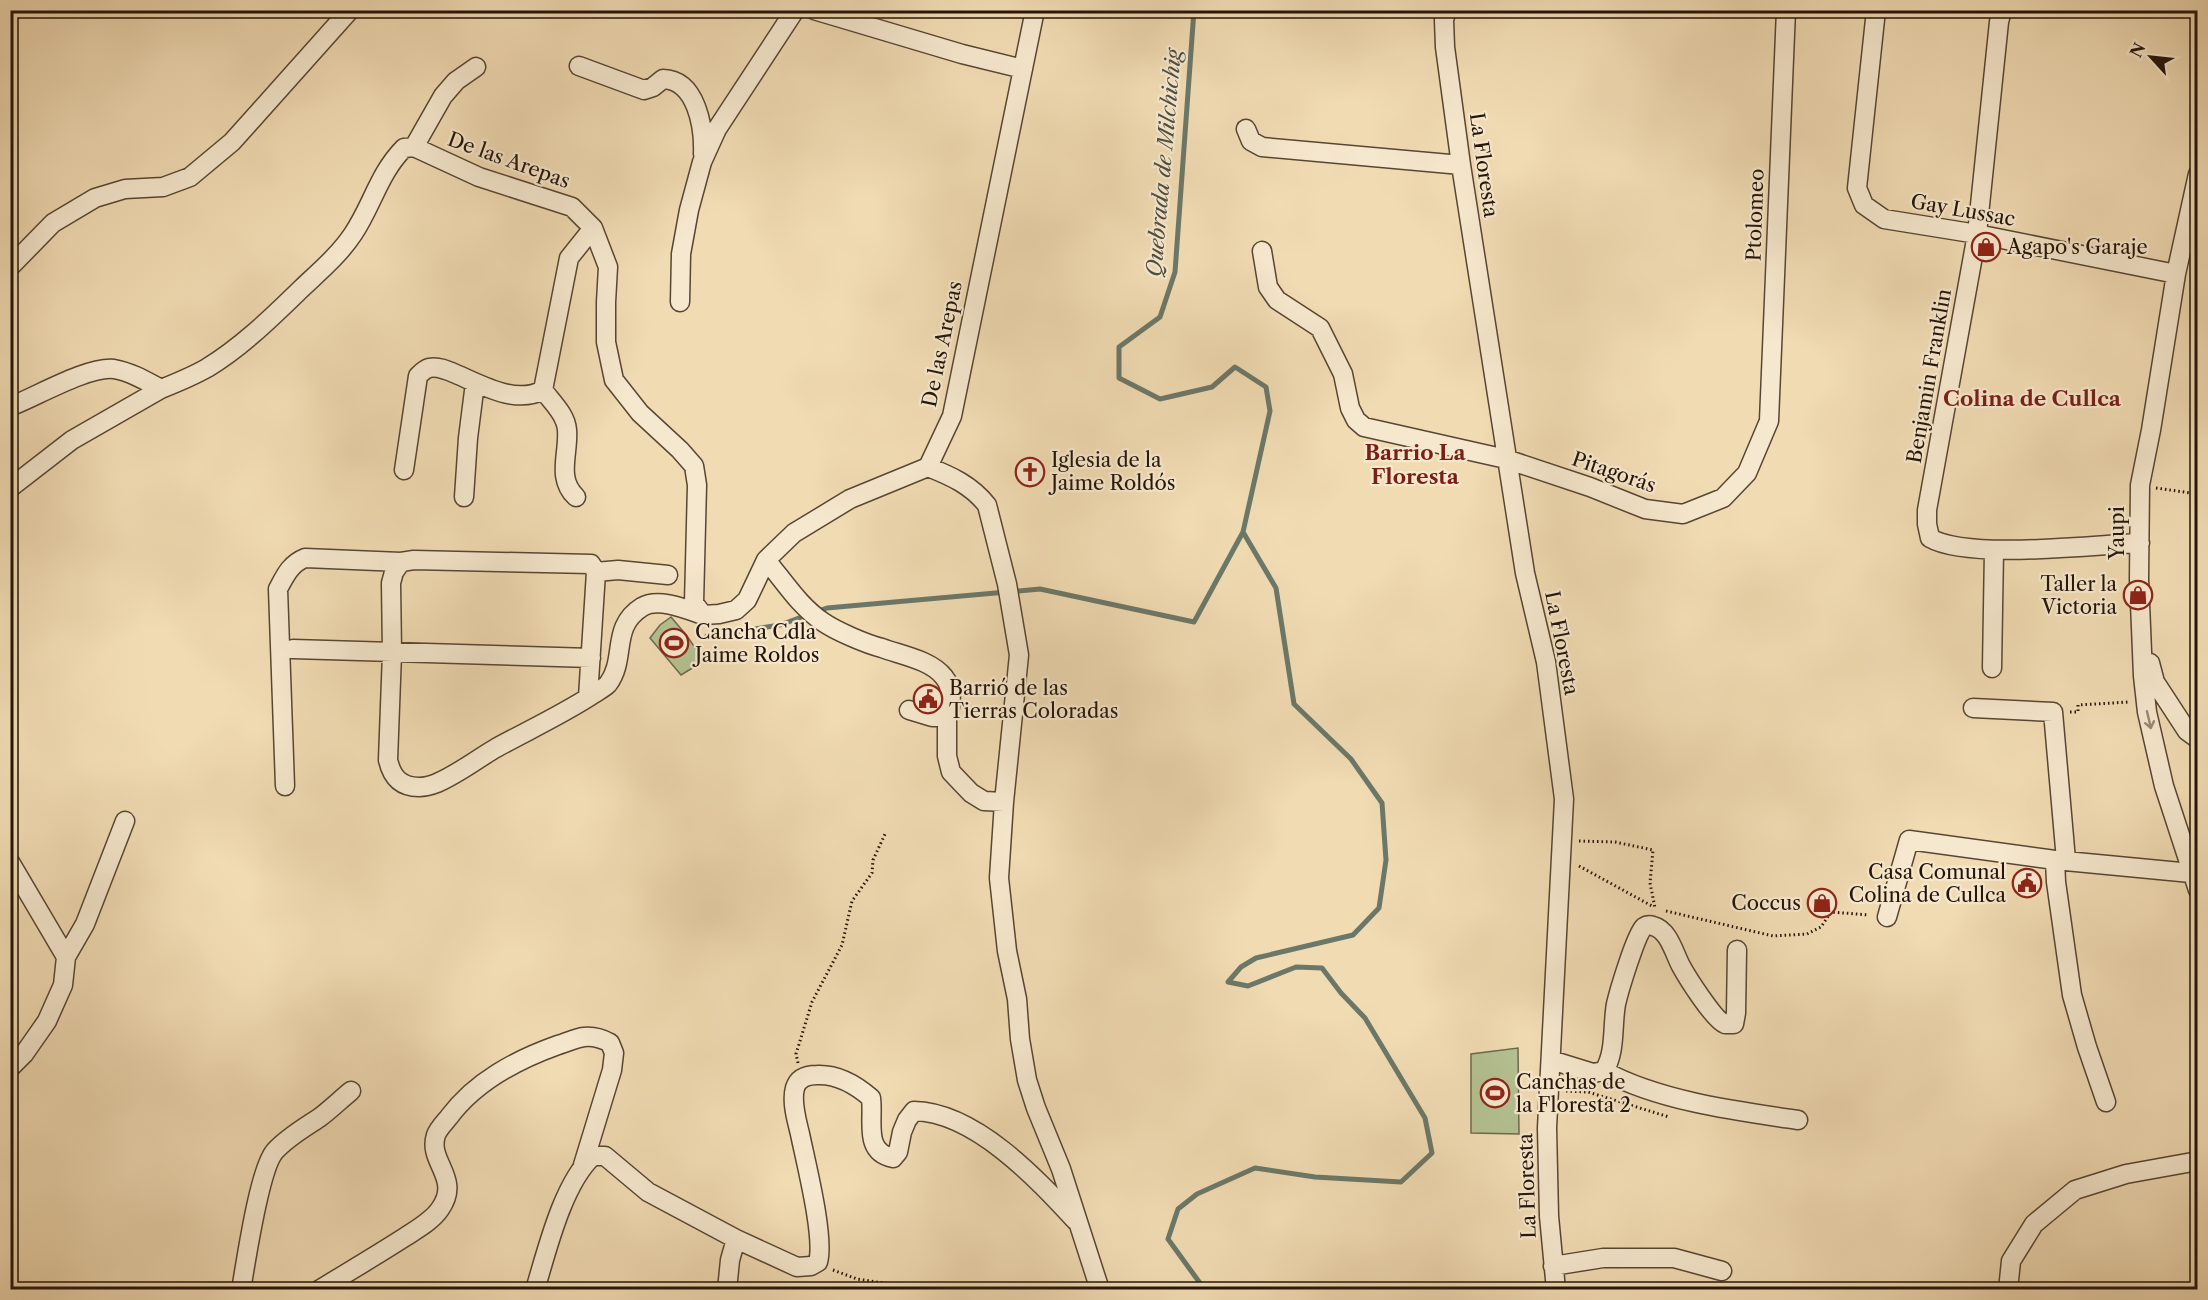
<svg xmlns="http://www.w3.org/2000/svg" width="2208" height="1300" viewBox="0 0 2208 1300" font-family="'Libre Caslon Text',serif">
	<rect width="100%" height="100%" fill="#f1dbb3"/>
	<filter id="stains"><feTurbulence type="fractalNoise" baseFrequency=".00333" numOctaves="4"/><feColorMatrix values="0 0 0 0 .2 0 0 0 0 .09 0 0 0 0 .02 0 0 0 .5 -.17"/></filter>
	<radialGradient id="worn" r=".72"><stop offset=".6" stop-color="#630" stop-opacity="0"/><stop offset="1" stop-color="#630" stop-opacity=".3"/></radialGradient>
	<path fill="#b4c191" stroke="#6c6a4c" stroke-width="1.5" d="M671,617L687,636L704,661L681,675L650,638L660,625Z
		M1518,1048L1519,1134L1471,1133V1054Z"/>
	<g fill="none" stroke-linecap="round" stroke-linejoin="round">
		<path stroke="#6b7869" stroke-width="5" d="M135,10L171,13V10
			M815,612L827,608L1040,589L1194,622L1243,532L1270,411L1266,387L1235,367L1212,387L1160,399L1119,378V347L1160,317L1175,272L1194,10
			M707,636L780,625L807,615
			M1205,1290L1168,1239L1178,1209L1197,1194L1255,1168L1315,1177L1401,1182L1432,1153L1425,1118L1365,1018L1341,993L1322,968L1296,967L1248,986L1228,982L1241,967L1256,958L1353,935L1379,908L1386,860L1382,803L1351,759L1294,704L1276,588L1243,532"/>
		<g stroke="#574633" stroke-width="21">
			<path id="minor" d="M814,10L962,54L1023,69
				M1447,10L1444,20L1445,47L1461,165L1525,573L1546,662L1564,799L1547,1128L1549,1216L1556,1290
				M1876,10L1857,188L1864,205L1884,219L1977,234L2176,274
				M2002,10L1999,22L1977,234L1927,510V524L1930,538C1968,560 2092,545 2140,543
				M579,66L644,90L653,87L663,79C697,80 704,128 703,154
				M1246,129L1251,141L1262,147L1461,165
				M414,147L443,96L456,81L476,67
				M2198,174L2176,274L2151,430L2140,485L2139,579L2143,676L2147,712L2164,786L2198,890
				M1262,251L1268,287L1277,300L1320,328L1343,374L1350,408L1356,420L1364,427L1506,459L1590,487L1645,509L1683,514L1723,498L1747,473L1769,421L1786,10
				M10,267L53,223L95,198L125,189L163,187L190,177L232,142L350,10
				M680,302L681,254L689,210L702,162L717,129L795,10
				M161,389C176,383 193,376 207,368C243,346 272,317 302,288C320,271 339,255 353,234C372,206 379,173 404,148L414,147L479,177L572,207L593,228L608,267L606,302V342L614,380L640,413L680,450L694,466L697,485L694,603L703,615L719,614L736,610L747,600L766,560L794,533L850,499L928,467L952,416L1035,10
				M543,390C552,402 566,415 567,430C569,454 556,478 576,497
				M10,405H14C39,395 89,366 114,369C131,372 146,381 161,389L72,440L10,488
				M928,467C951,476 971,485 987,505L1007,584L1019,655L1004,802L999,878L1007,951L1017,999L1020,1039L1027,1080L1036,1108L1061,1169L1100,1290
				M404,470L418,376C421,373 425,369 429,368C438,366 447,370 456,374C482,385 516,405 543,390L569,258L593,228
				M464,497L468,438L475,383
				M766,560C784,581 799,606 823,622C836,631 866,644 882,648C901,655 931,660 944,677C953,688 952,705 947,717H932L909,710
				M596,572L618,570L668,575
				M293,649L591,658
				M2150,663L2155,682L2187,731L2198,739
				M1992,668L1994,550
				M588,697L596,572L591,564L414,560L401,562L394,572L391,583L392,653L388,760C392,777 400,787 419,787C424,787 432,785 437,783C458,774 477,759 496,748C527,731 559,716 589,697C594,693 603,689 608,684C627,659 610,627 642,607C658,597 686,609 703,615
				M1973,708L2053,712L2066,860
				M947,717V756L951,772L971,793L984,801L1004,802
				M285,786L278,589C285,576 290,564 305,558L401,562
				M2055,860L2056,882L2072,995L2087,1047L2106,1102
				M10,862L66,957L63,985L47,1021L24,1054L10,1068
				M1887,917L1909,840L2055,860L2191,873
				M66,957L85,924L125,821
				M1551,1060L1593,1073L1604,1071C1616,1052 1612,1026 1616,1004C1619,991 1636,934 1644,927C1647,925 1650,925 1653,926C1669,930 1674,953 1681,966C1687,977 1714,1020 1725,1024C1725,1024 1733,1024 1734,1024L1736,1013L1737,950
				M1604,1071C1659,1101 1736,1111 1798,1120
				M1553,1266L1603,1258H1674L1722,1271
				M241,1290C246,1262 259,1169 275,1151C288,1137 304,1128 319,1118C330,1110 340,1100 351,1091
				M319,1290C348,1272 377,1255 405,1237C417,1229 432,1221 440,1209C462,1178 427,1162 436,1135C438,1129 445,1122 449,1117C476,1081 516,1060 558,1045C566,1043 575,1038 584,1037C594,1036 601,1038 610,1043L614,1053L612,1070L583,1165
				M535,1290C547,1250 563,1183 593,1156H605L648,1192L736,1239L797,1267L811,1266L818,1262C825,1238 806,1163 800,1134C797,1121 791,1102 795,1088C798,1078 807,1075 817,1075C838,1074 855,1084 871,1098C874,1121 863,1152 893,1158L898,1152L902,1132L907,1120L914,1111C975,1112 1037,1179 1076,1221
				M727,1290L730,1260L736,1239
				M2008,1290L2011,1261L2034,1224L2075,1190L2126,1174L2198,1161"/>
		</g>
		<path stroke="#241408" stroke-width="3" stroke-dasharray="1.5 3" stroke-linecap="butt" d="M2156,488L2198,494
			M2070,712H2078V705L2129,702
			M1579,841L1615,842L1653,850L1650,883L1655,908
			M1579,866L1652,906
			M1666,911L1773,936L1807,934L1821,927L1831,912L1869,915
			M798,1063L796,1054L812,1002L842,945L852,901L872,873L873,860L886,832
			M1566,1091L1588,1092L1669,1117
			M833,1270L857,1279L930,1290"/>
		<use href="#minor" stroke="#f6e8ce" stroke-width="18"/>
	</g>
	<defs><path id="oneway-shaft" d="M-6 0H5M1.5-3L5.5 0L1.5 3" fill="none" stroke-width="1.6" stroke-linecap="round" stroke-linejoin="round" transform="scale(1.5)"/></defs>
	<use stroke="#988975" href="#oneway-shaft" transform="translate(2149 720) rotate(77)"/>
	<defs>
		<g id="shop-ring" transform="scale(1.5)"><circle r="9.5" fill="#f6e8ce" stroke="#8f2418" stroke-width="1.5"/><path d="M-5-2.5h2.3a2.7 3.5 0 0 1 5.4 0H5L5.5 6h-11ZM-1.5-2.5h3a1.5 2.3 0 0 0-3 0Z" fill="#8f2418"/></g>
		<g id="church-ring" transform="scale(1.5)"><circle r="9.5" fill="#f6e8ce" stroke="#8f2418" stroke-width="1.5"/><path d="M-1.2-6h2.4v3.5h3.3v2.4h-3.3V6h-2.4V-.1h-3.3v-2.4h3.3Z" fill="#8f2418"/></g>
		<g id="stadium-ring" transform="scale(1.5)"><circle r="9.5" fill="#f6e8ce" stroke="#8f2418" stroke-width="1.5"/><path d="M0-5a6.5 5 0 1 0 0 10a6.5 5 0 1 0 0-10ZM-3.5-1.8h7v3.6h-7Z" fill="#8f2418"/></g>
		<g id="civic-ring" transform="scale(1.5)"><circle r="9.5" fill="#f6e8ce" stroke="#8f2418" stroke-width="1.5"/><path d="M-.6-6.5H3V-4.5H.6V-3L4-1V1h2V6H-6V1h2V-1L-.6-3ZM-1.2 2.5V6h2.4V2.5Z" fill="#8f2418"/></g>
	</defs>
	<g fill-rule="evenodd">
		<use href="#shop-ring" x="1986" y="247"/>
		<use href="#church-ring" x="1030" y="472"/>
		<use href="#shop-ring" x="2138" y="595"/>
		<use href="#stadium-ring" x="674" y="643"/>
		<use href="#civic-ring" x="928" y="699"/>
		<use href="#civic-ring" x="2027" y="883"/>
		<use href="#shop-ring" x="1822" y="903"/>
		<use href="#stadium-ring" x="1495" y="1093"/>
	</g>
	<g text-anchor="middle" stroke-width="4.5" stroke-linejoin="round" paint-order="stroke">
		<g font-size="20" fill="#241408" stroke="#f6e8ce">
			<text transform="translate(509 160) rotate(20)" y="7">De las Arepas</text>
			<text transform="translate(1484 165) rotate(82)" y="7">La Floresta</text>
			<text transform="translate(1963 210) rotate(10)" y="7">Gay Lussac</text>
			<text transform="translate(1755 215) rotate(-88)" y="7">Ptolomeo</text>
			<text transform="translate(942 344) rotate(-78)" y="7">De las Arepas</text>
			<text transform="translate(1929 376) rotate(-80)" y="7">Benjamin Franklin</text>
			<text transform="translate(1614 472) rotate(19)" y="7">Pitagorás</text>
			<text transform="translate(2117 533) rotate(-90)" y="7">Yaupi</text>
			<text transform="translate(1562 643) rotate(79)" y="7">La Floresta</text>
			<text transform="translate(1527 1186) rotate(-92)" y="7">La Floresta</text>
		</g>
		<g font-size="20" fill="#241408" stroke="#f6e8ce" text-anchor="start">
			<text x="2007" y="254">Agapo's Garaje</text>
			<text x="1051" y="467">Iglesia de la<tspan x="1051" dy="23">Jaime Roldós</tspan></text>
			<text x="2117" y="591" text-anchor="end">Taller la<tspan x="2117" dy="23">Victoria</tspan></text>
			<text x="695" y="639">Cancha Cdla<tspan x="695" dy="23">Jaime Roldos</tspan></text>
			<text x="949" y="695">Barrió de las<tspan x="949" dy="23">Tierras Coloradas</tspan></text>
			<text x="2006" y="879" text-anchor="end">Casa Comunal<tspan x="2006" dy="23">Colina de Cullca</tspan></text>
			<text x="1801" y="910" text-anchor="end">Coccus</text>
			<text x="1516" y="1089">Canchas de<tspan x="1516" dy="23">la Floresta 2</tspan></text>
		</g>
		<g font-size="21" font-style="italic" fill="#4e4e40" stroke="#f6e8ce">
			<text transform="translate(1164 163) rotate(-85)" y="7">Quebrada de Milchichig</text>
		</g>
		<g font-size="21" font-weight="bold" fill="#7a1f14" stroke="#f6e8ce">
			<text x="2032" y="406">Colina de Cullca</text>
			<text x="1415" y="460">Barrio La<tspan x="1415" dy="24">Floresta</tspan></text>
		</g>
	</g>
	<rect width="2208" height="1300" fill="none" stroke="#f1dbb3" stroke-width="36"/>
	<rect x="12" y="12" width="2184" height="1276" fill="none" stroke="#241408" stroke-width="3"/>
	<rect x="18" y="18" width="2172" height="1264" fill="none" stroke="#241408" stroke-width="1.5"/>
	<g transform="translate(2151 57) rotate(297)" stroke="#f6e8ce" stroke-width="4.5" paint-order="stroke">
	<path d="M0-4.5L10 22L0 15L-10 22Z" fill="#241408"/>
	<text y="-9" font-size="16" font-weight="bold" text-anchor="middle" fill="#241408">N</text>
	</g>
	<rect width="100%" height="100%" filter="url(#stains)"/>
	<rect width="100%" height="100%" fill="url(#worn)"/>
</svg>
